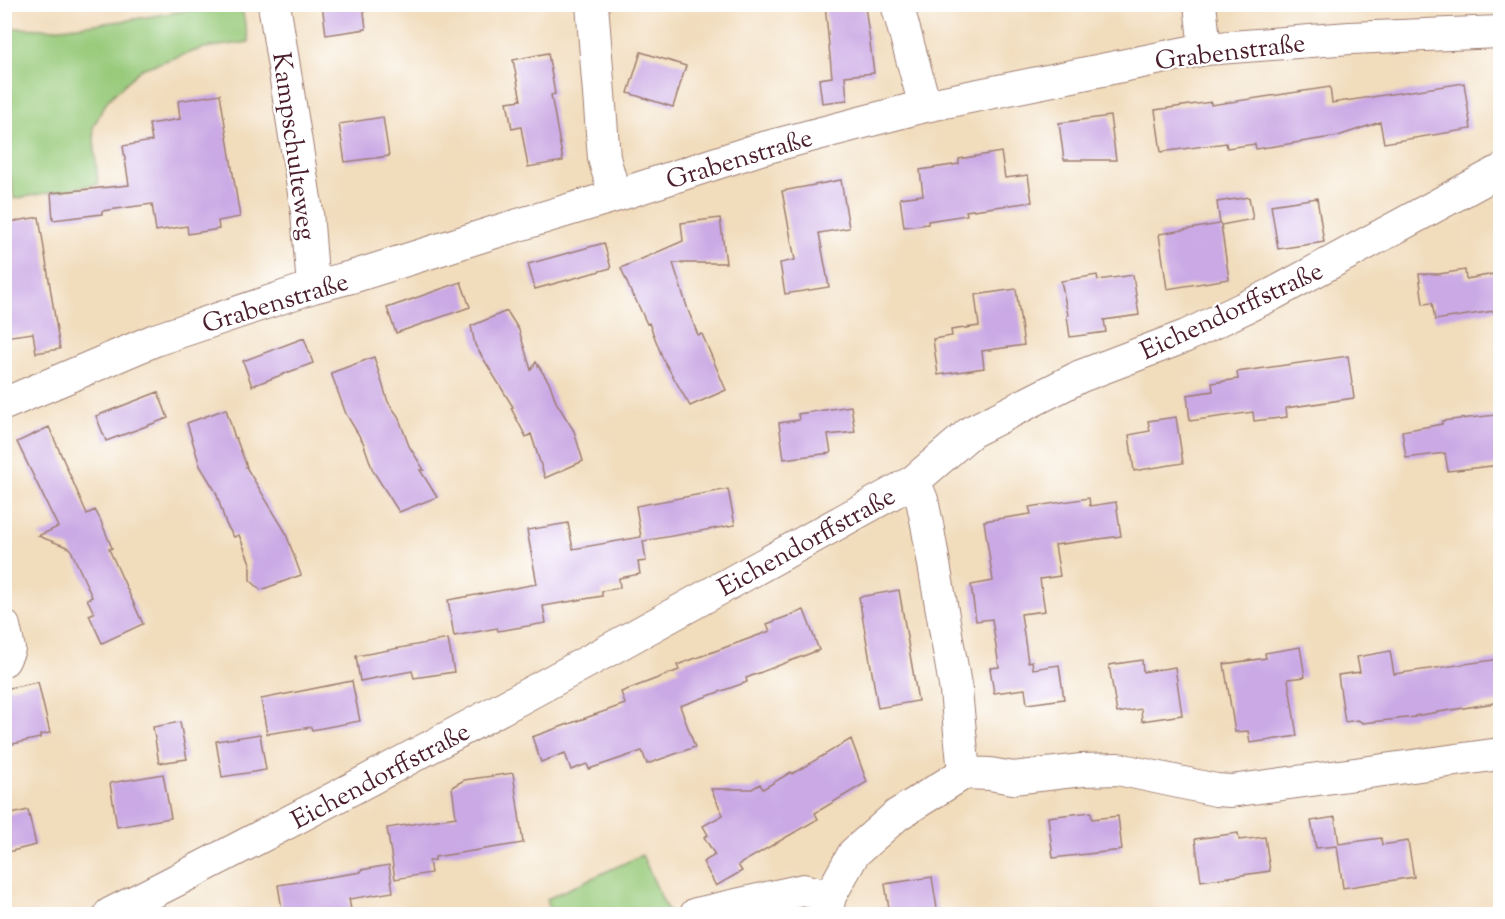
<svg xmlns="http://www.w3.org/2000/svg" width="1505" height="919" viewBox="0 0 1505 919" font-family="'Sorts Mill Goudy',serif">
	<rect width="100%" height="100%" fill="#fff"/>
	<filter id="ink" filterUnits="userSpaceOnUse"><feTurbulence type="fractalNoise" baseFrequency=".0167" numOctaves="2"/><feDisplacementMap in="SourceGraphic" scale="12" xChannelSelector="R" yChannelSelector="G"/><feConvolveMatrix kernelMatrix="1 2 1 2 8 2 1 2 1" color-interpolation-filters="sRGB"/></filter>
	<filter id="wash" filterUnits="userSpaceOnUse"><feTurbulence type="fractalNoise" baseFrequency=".008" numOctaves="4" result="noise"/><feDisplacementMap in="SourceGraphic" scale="24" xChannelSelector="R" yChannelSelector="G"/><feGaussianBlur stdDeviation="1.35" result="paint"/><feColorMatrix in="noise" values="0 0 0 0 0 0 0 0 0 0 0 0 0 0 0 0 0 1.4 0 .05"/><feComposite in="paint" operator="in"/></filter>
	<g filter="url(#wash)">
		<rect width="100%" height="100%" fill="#f1dcbb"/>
		<path fill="#98ca7a" stroke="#717452" stroke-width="1.5" d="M227,4L241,5L249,42L204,48L141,69L108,100L93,127L98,184L14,199L4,135L5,28L52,29L122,21Z
			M642,855L669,914H550L547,899Z"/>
		<g id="blocks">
			<path fill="#caa9e4" d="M322,4H363L366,29L326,35Z
				M825,4H863L866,13L874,73L845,76L847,100L822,103L819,79L832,77Z
				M641,52L686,66L673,107L628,93Z
				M548,53L555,94L551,95L563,161L528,167L521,127L512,129L507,102L521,100L513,60Z
				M1464,83L1471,129L1384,143L1380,122L1338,136L1256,149L1255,144L1227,148L1226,143L1161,152L1155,110L1211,102V105L1330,87L1332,103Z
				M220,94L240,217L218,221L219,229L188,234L187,226L156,231L152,204L102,211V214L53,220L51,193L129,185L123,146L152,141L149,124L180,119L178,101Z
				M1110,116L1116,160H1064L1059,123Z
				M383,117L389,156L345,162L339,124Z
				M1001,152L1005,178L1028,175L1032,202L966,211L967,215L928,221V224L904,227L900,198L923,195L920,170L959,164V159Z
				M841,180L849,228L819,233L829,287L785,294L780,263L795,260L782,191Z
				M1249,197L1253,219L1221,225L1229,279L1167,289L1159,234L1220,224L1217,202Z
				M1317,198L1324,242L1278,249L1271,205Z
				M39,217L60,349L36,353L33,333L4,337V223Z
				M720,218L726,263H673L688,310L698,335L702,334L726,390L690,406L663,359L649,323L647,324L634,296L633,297L621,268L683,241L681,223Z
				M604,243L611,268L535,289L528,264Z
				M1465,270L1466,279L1500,273V310L1435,320L1432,303L1423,304L1419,274H1439Z
				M1097,275L1098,280L1133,275L1139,315L1104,320L1106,332L1070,337L1067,316L1068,315L1061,281Z
				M461,282L470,307L396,333L387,308Z
				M1016,289L1024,345L982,351L984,368L938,375L933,339L952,336L951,330L979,326L975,295Z
				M507,311L519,330L531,370L536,362L550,384L556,402L574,431L583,461L545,478L531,434L526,437L511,408L513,407L475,345L471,326Z
				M304,338L313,363L252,386L243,361Z
				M1348,356L1354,398L1286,408L1287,417L1254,421L1253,412L1190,421L1187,395L1213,391L1212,383L1238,379L1237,372Z
				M374,357L388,402L398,416L409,446L424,470H420L437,497L399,512L373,471L363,442L346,414L331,373Z
				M158,392L168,418L106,441L96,416Z
				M851,406L855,432L828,435L831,453L784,459L779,423L799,420L798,414Z
				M226,409L235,438H236L247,467H246L285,531L301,575L261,590L250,580V563L239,535L234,537L226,524L216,492L200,466L187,423Z
				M1496,415L1500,465L1448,471L1445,453L1406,458L1402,431L1442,424V421Z
				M1176,417L1183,463L1134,471L1129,435L1150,431L1148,421Z
				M49,427L87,514L95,510L100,519L112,548L109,549L143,624L102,643L89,615L94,613L87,599L92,597L70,548L38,536L58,527L17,442Z
				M728,489L735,525L643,541L646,561L638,562L640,574L619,578L620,588L602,591V596L543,606L546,623L498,631L497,628L454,636L448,600L537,584L527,530L568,523L573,549L641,537L636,506Z
				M1089,498L1090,506L1116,502L1121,536L1055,545L1060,576L1040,579L1045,611L1021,614L1028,662L1032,661L1033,669L1059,665L1064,699L1027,704L1025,689L994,693L990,668L999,667L992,619L976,621L971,585L993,581L984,521L1031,514L1029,507Z
				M899,590L918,701L878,708L859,597Z
				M804,610L819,650L746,678L747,682L680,706L695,747L647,764L642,751L589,769L587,764L571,770L565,753L541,762L532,737L625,704L621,692L679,670L677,665L770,631L767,624Z
				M448,639L454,672L414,678L412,671L360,681L356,656Z
				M1300,647L1305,677L1288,679L1297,736L1250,743L1248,731L1235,732L1224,664L1266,658L1265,653Z
				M1390,651L1394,674L1500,659V702L1415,716V717L1363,723L1358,720L1345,722L1338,675L1360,672L1357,657Z
				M1142,660L1143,672L1175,667L1182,715L1142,721L1141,709L1117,713L1109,665Z
				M352,681L360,721L312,730L311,727L267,734L261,699Z
				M38,682L50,733L40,735V738L4,746V689Z
				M180,722L187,759L159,763L153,727Z
				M260,734L266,770L222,777L216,741Z
				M851,739L867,782L815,813L818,819L738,865L742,871L716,886L703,862L715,855L704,837L708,835L703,826L723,815L711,789H752L760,784L763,789L791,772L792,774Z
				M513,773L523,843L435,857V860L429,861L431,873L395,879L387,828L456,817L452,787L464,780Z
				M163,774L171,818L117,827L110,783Z
				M28,810L36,845L4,853V816Z
				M1091,812L1092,819L1118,816L1122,850L1053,858L1048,817Z
				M1335,817L1339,844L1381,838L1382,845L1408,841L1414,877L1343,888L1337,846L1316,848L1311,821Z
				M1238,833L1239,840L1265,837L1270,871L1201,881L1195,839Z
				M389,865L393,892L349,899L352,915H283L278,885L361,872V870Z
				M932,877L938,915H890L885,884Z"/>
		</g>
	</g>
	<g filter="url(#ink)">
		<use href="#blocks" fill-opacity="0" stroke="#9e7e73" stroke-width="1.5"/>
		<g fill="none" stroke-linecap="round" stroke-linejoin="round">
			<g stroke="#9e7e73" stroke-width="34">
				<path id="street" d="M274,4L307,212L313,287
					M592,4L604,158L615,196
					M897,4L925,106
					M1200,4L1205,49
					M4,404L155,340L313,287L355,276L495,232L615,196L760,149L925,106L1205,49L1350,38L1500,32
					M914,481L922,500L927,524L956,691L964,773
					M4,626L9,649L4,660
					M110,914C382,777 648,629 914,481L971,432L1081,376L1186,336L1273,294L1500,171
					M696,914L803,890L830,896
					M826,914L830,896L854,853L897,815L964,773L990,774L1013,778L1082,770L1118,769L1216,790L1231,791L1500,754"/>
			</g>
			<use href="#street" stroke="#fff" stroke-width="32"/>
		</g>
	</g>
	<g text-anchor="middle" stroke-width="4.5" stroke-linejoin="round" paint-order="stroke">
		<g font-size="26" fill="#4a1f2b" stroke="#fff">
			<text transform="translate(1230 51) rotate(-7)" y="9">Grabenstraße</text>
			<text transform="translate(295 146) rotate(82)" y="9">Kampschulteweg</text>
			<text transform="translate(739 158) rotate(-17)" y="9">Grabenstraße</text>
			<text transform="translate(275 302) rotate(-17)" y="9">Grabenstraße</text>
			<text transform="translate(1231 310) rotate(-25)" y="9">Eichendorffstraße</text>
			<text transform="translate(806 541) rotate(-29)" y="9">Eichendorffstraße</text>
			<text transform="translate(380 775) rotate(-28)" y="9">Eichendorffstraße</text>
		</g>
	</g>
	<rect width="1505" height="919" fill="none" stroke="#fff" stroke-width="24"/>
</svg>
